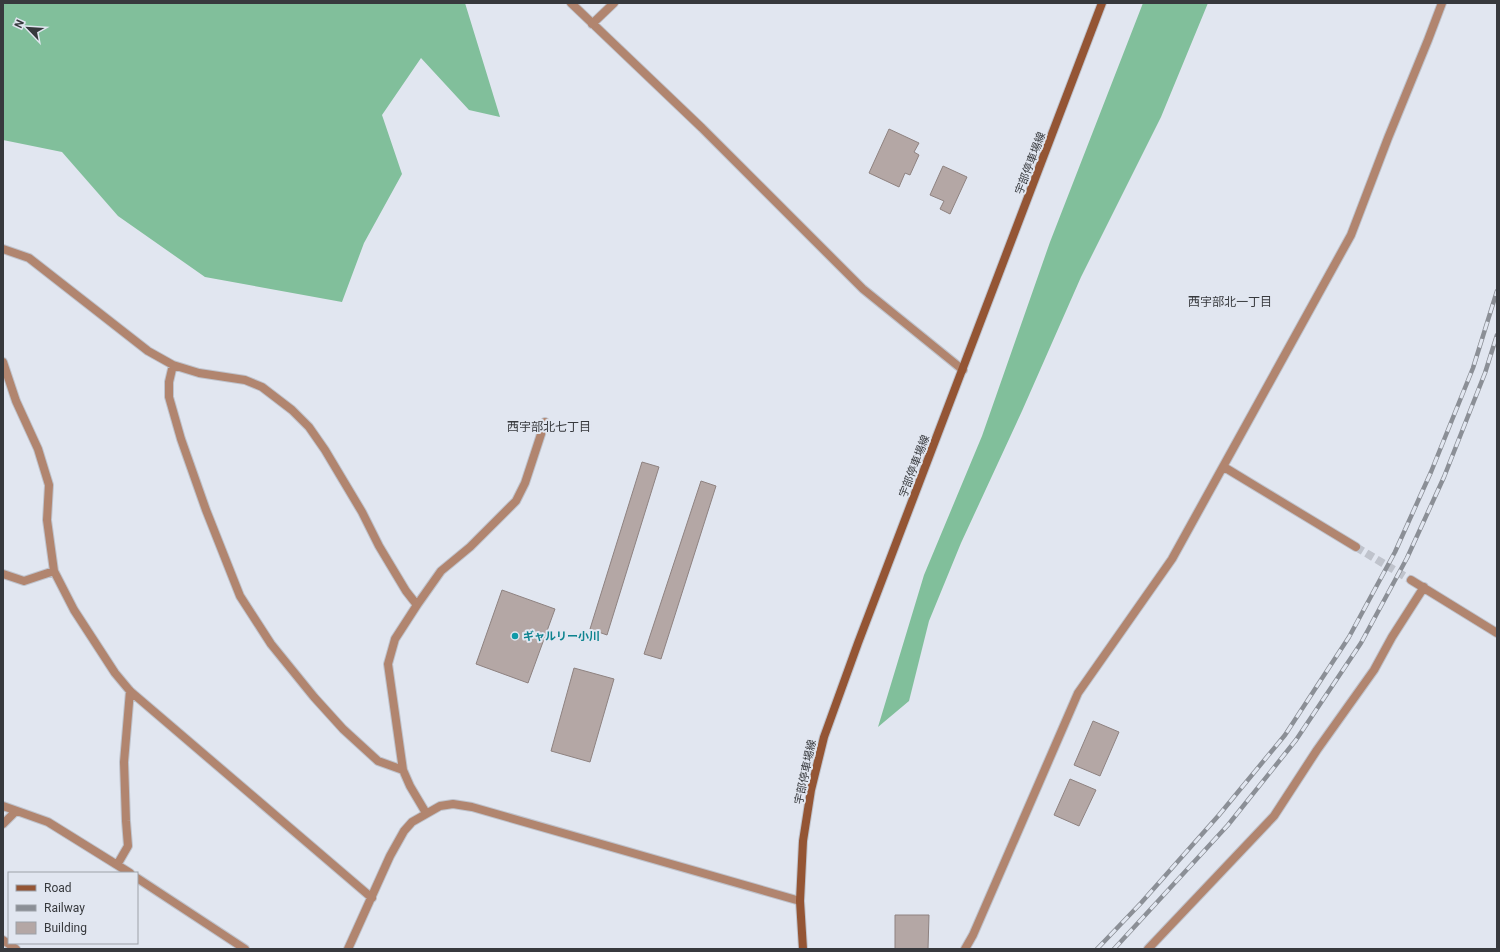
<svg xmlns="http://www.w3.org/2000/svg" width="1500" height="952" viewBox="0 0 1500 952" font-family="Roboto,'Noto Sans JP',sans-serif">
	<rect width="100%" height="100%" fill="#e1e6f0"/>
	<path fill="#81bf9b" d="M3,3H465L500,117L469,110L421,58L382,115L402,174L364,243L342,302L205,277L118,216L62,152L3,140Z
		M1143,3H1208L1161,117L1081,277L1022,411L961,543L929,621L909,701L878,727L924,575L982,436L1050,242Z"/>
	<path fill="#b4a7a5" stroke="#8e8280" d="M889,129L919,143L914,152L919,155L910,175L905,173L899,187L869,173Z
		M943,166L967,177L950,214L940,209L944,201L930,195Z
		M642,462L659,467L607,635L590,629Z
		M701,481L716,486L661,659L644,654Z
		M502,590L555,609L528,683L476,664Z
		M574,668L614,679L590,762L551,751Z
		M1093,721L1119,732L1100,776L1074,765Z
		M1070,779L1096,790L1079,826L1054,815Z
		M895,915H929L928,949H895Z"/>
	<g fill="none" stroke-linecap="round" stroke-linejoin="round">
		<path stroke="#bfc3cc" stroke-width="8" stroke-dasharray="8 4" stroke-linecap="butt" d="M1356,547L1411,580"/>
		<g stroke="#bfc3cc" stroke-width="10">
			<path id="street" d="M571,3L702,128L863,289L963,370
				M592,24L614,3
				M3,249L29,258L148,351L173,365L169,382V397L181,439L206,510L240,596L271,644L314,697L343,729L378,761L403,770L410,786L426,813
				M3,362L16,401L38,449L49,485L47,520L54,571L74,610L115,673L130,691L372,898
				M173,365L199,373L245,380L262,387L292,410L309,427L325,450L362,512L379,546L406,591L417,605
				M1224,467L1356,547
				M3,574L24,581L54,571
				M1411,580L1497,633
				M403,770L388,664L395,639L417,605L441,571L470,547L516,501L525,483L545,422
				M3,806L48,822L130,873
				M3,824L16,811
				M117,865L128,846L126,821L124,762L130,691
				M137,878L245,949
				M3,940L16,949
				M348,949L390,856L404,831L412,822L440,806L453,804L472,807L800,901
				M965,949L973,935L1078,693L1172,559L1351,235L1388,138L1428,40L1442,3
				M1148,949L1274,816L1317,750L1374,670L1392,637L1424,587"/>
		</g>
		<g stroke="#bfc3cc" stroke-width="10">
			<path id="secondary" d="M803,949L800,901L803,841L811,790L824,737L858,643L1102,3"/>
		</g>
		<use href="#street" stroke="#b1856f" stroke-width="8"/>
		<use href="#secondary" stroke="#945534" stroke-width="8"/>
		<g stroke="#8b8f96" stroke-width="4.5">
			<path id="rail" d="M1097,949L1141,903L1219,815L1285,735L1349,637L1395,552L1431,472L1473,368L1497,291
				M1114,949L1228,825L1296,740L1361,643L1407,558L1444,477L1485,373L1497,335"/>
		</g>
		<use href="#rail" stroke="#e1e6f0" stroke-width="3" stroke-dasharray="9" stroke-linecap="butt"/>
	</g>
	<circle fill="#0f9aa8" stroke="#e1e6f0" stroke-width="1.5" cx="515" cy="636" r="4"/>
	<g text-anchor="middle" stroke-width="4" stroke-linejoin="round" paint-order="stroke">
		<g font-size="11" fill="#37393d" stroke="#e1e6f0">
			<text transform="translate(1030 163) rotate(-69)" y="4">宇部停車場線</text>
			<text transform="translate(914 466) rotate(-69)" y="4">宇部停車場線</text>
			<text transform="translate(805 772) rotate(-78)" y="4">宇部停車場線</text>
		</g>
		<g font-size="11" font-weight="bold" fill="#0d838f" stroke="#e1e6f0" text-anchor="start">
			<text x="523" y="640">ギャルリー小川</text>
		</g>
		<g font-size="12" fill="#37393d" stroke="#e1e6f0">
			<text x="1230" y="306">西宇部北一丁目</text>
			<text x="549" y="431">西宇部北七丁目</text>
		</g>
	</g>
	<rect width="1500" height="952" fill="none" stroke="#37393d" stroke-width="8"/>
	<rect x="8" y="872" width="130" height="72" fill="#e1e6f0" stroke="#9da1a8"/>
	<rect x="16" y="885" width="20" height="6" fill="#945534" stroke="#9da1a8"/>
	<text x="44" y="892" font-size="12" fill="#37393d">Road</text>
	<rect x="16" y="905" width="20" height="6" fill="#8b8f96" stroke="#9da1a8"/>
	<text x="44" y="912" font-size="12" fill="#37393d">Railway</text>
	<rect x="16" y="922" width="20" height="12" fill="#b4a7a5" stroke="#9da1a8"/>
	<text x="44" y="932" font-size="12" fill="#37393d">Building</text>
	<g transform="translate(28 28) rotate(295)" stroke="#e1e6f0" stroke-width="3" paint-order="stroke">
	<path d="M0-3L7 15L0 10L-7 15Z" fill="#37393d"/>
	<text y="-6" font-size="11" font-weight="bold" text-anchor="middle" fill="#37393d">N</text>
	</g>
</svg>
